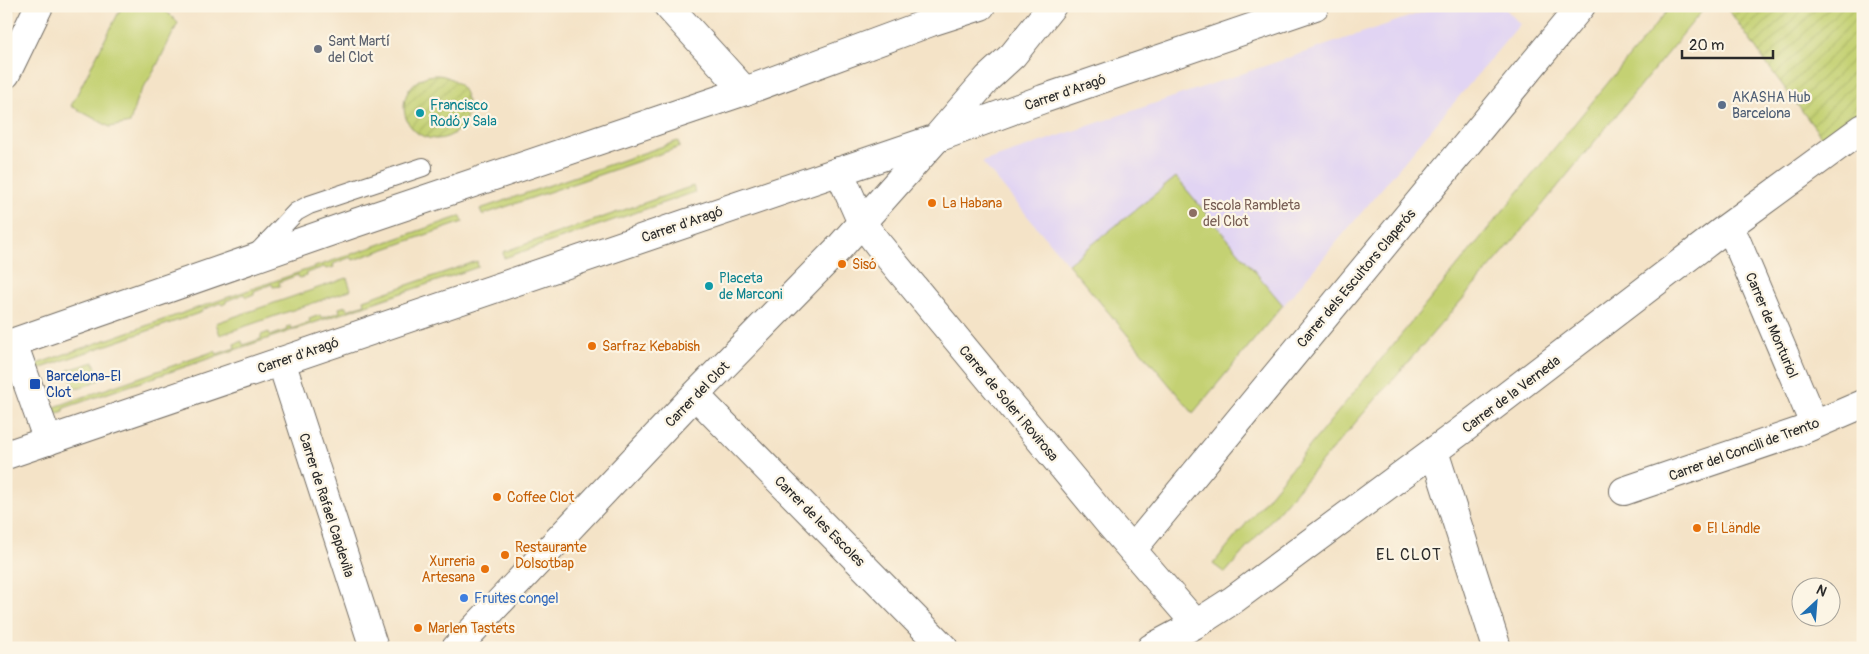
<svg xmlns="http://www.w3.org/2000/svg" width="1869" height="654" viewBox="0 0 1869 654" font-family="Pangolin,sans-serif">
	<defs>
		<pattern id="garden-furrows" width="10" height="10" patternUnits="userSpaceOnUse" patternTransform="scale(1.25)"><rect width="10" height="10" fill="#c4d173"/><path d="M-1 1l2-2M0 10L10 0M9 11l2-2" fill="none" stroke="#a9b464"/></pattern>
	</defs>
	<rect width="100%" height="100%" fill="#fcf5e5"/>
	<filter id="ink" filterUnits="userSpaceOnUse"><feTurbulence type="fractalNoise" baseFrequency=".02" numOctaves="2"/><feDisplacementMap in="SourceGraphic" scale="10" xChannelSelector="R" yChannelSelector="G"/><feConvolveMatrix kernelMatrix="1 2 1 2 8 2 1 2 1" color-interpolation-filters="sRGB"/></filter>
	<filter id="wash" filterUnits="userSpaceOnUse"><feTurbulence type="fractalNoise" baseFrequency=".0096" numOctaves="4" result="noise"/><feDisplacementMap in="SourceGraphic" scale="20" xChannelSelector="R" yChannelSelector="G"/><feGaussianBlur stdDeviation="1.12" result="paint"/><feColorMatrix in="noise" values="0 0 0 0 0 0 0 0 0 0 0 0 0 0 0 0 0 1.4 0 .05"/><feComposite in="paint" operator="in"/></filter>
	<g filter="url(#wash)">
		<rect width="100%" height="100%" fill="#f4e3c7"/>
		<path fill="#e1d4f3" d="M1441,6H1503L1520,24L1193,413L982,162Z"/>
		<path fill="#c4d173" stroke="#787e4f" d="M6,6H16L6,26Z
			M122,6H161L178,23L154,71L137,98L130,123L110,127L71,106Z
			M1671,6H1706L1512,242L1225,573L1213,564Z
			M678,141L680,147L482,215L480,209Z
			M1176,177L1283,305L1193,413L1068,264Z
			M693,186L695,192L504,258L503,252Z
			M461,216L463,222L353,260L351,257L333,264L334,267L326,269L324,267L306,273V276L299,278L298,275L279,282L280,286L273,287L272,284L254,291V294L246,297L244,294L226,301V303L222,305L220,303L202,310V312L30,372L28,367Z
			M477,261L478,267L64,408V411L45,417L43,411L215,351L217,354L235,348L234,344L242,341L243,345L261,339V335L269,332L270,336L287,330L286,327L291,326L292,329L310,322L309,319L320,315L322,318L340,312L339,308L346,306L347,310L365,304L364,300Z
			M347,278L351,290L220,335L216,323Z
			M94,362L100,380L75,389L68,370Z"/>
		<path fill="url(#garden-furrows)" stroke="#787e4f" d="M1726,6H1863V111L1823,139L1766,63Z
			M404 107a32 32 0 1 1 64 0a32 32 0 1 1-64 0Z"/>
	</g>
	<g filter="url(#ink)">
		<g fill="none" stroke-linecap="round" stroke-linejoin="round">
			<g stroke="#716b62" stroke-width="20">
				<path id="service" d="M255,255L296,212L309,205L423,167"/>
			</g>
			<g stroke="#716b62" stroke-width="30">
				<path id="pedestrian" d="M281,361L374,648"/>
			</g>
			<g stroke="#716b62" stroke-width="30">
				<path id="minor" d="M668,6L745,91
					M839,171L862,223L878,244L1108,522L1196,624
					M1725,229L1736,240L1814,424
					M13,343L48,441
					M695,395L944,648
					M1434,451L1497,648
					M1624,491L1798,432L1863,404
					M1132,550L1581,6
					M456,648L695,395L839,248L937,138
					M1151,648L1196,624L1233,600L1461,431L1725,229L1863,128"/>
			</g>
			<g stroke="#716b62" stroke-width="30">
				<path id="tertiary" d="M938,136L988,78L1013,55L1052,6
					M6,345L355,223L745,91L931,22L981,6
					M6,455L937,138L1043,99L1315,6"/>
			</g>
			<g stroke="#716b62" stroke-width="30">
				<path id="primary" d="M6,74L39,6"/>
			</g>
			<use href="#service" stroke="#fff" stroke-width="18"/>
			<use href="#pedestrian" stroke="#fff" stroke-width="28"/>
			<use href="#minor" stroke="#fff" stroke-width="28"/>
			<use href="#tertiary" stroke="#fff" stroke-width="28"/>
			<use href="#primary" stroke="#fff" stroke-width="28"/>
		</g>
	</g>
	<circle fill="#6b7280" stroke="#fcf5e5" stroke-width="2" cx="318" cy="49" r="5"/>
	<circle fill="#5c6f8a" stroke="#fcf5e5" stroke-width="2" cx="1722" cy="105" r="5"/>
	<g fill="#0f9aa8" stroke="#fcf5e5" stroke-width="2">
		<circle cx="420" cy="113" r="5"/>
		<circle cx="709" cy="286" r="5"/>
	</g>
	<g fill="#e8710a" stroke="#fcf5e5" stroke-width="2">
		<circle cx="932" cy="203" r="5"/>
		<circle cx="842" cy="264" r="5"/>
		<circle cx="592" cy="346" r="5"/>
		<circle cx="497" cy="497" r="5"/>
		<circle cx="1697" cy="528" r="5"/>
		<circle cx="505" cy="555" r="5"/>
		<circle cx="485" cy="569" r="5"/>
		<circle cx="418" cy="628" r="5"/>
	</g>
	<circle fill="#8d6e63" stroke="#fcf5e5" stroke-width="2" cx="1193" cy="213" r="5"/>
	<rect fill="#1a4fb4" stroke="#fcf5e5" stroke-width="2" x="29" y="378" width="12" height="12" rx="2.5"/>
	<circle fill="#3f7fe0" stroke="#fcf5e5" stroke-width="2" cx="464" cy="598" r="5"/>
	<g text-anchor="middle" stroke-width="4.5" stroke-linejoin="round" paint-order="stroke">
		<g font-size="14" fill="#5b616d" stroke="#fcf5e5" text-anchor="start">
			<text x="328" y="46">Sant Martí<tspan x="328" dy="16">del Clot</tspan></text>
		</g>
		<g font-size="14" fill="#2b2b2b" stroke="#fcf5e5">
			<text transform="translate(1065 92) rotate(-19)" y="5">Carrer d'Aragó</text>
			<text transform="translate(682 224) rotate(-19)" y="5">Carrer d'Aragó</text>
			<text transform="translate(1356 278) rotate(-50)" y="5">Carrer dels Escultors Claperós</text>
			<text transform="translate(1772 325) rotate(67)" y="5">Carrer de Monturiol</text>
			<text transform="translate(298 355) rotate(-19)" y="5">Carrer d'Aragó</text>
			<text transform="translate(697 394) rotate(-46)" y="5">Carrer del Clot</text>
			<text transform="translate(1511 394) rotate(-37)" y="5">Carrer de la Verneda</text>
			<text transform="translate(1009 403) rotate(50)" y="5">Carrer de Soler i Rovirosa</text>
			<text transform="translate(1744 449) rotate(-20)" y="5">Carrer del Concili de Trento</text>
			<text transform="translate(327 505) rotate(72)" y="5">Carrer de Rafael Capdevila</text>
			<text transform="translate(820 521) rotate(45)" y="5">Carrer de les Escoles</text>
		</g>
		<g font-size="14" fill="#4e5e75" stroke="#fcf5e5" text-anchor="start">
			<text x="1732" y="102">AKASHA Hub<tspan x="1732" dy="16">Barcelona</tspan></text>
		</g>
		<g font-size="14" fill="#0d838f" stroke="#fcf5e5" text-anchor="start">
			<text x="430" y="110">Francisco<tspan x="430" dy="16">Rodó y Sala</tspan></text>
			<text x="719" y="283">Placeta<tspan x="719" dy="16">de Marconi</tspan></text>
		</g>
		<g font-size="14" fill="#c56008" stroke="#fcf5e5" text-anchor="start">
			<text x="942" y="208">La Habana</text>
			<text x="852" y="269">Sisó</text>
			<text x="602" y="351">Sarfraz Kebabish</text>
			<text x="507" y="502">Coffee Clot</text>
			<text x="1707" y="533">El Ländle</text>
			<text x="515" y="552">Restaurante<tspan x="515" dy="16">Dolsotbap</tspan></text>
			<text x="475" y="566" text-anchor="end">Xurreria<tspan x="475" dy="16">Artesana</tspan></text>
			<text x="428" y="633">Marlen Tastets</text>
		</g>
		<g font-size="14" fill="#785e54" stroke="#fcf5e5" text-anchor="start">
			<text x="1203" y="210">Escola Rambleta<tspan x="1203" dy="16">del Clot</tspan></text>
		</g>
		<g font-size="14" fill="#164399" stroke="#fcf5e5" text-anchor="start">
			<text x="46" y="381">Barcelona-El<tspan x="46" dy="16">Clot</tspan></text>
		</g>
		<g font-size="14" fill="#366cbe" stroke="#fcf5e5" text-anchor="start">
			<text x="474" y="603">Fruites congel</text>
		</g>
		<g font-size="16" letter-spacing="1" fill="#2b2b2b" stroke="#fcf5e5">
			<text x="1409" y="560">EL CLOT</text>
		</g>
	</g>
	<rect width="1869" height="654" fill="none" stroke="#fcf5e5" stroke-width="25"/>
	<g transform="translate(1816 602) rotate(26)"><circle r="24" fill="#fcf5e5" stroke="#a8a49b"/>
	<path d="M0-4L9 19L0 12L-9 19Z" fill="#1f6fb2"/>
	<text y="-8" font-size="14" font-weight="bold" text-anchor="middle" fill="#2b2b2b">N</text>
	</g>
	<path d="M1682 50v8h91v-8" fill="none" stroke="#2b2b2b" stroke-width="2.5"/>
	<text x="1689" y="50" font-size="15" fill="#2b2b2b" stroke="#fcf5e5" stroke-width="4" paint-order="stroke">20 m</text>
</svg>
